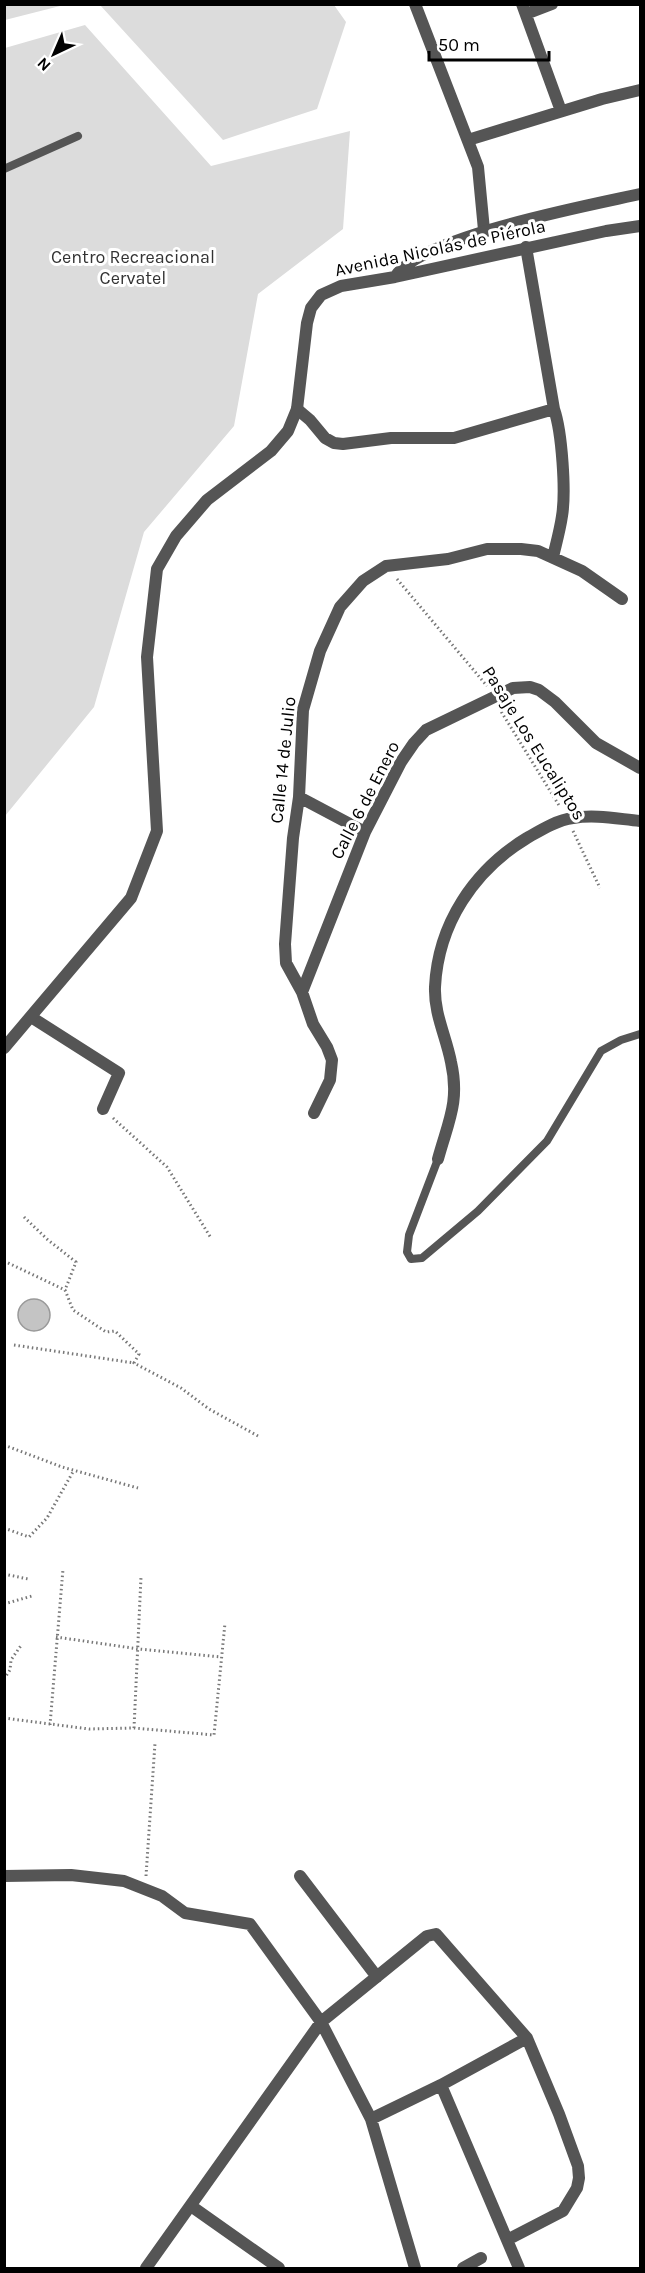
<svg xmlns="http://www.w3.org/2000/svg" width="645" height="2273" viewBox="0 0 645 2273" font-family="Karla,sans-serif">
	<rect width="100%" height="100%" fill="#fff"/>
	<path fill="#dcdcdc" d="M5,4H64V5L5,20Z
		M100,5H334L346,22L317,109L223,140Z
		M85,25L211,166L350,131L343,229L258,294L234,426L144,532L94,707L5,816V48Z"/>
	<path fill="#c4c4c4" stroke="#999" stroke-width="1.5" d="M18 1315a16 16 0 1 1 32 0a16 16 0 1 1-32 0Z"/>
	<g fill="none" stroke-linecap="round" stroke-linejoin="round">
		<path stroke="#777" stroke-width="3" stroke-dasharray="1.5 3" stroke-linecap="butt" d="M397,579L487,686
			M499,708L560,807
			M573,831L600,888
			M113,1118L167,1167L211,1238
			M24,1217L48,1240L76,1262L65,1290
			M4,1261L65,1290L73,1310L106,1332L115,1331L139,1354L134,1363L181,1388L209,1409L258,1436
			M14,1345L134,1363
			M4,1445L62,1467L138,1488
			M4,1528L29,1537L47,1518L74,1470
			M4,1574L28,1579
			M4,1604L32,1596
			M56,1637L139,1649L221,1657
			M4,1679L10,1670L11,1660L22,1644
			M4,1718L89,1729L134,1728L214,1735L225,1623
			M50,1725L63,1569
			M134,1728L141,1577
			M146,1876L155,1743"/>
		<path stroke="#555" stroke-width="8" d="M4,169L78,136
			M438,1159L409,1235L407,1252L411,1259L422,1258L478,1211L547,1141L601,1051L621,1040L640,1034"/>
		<path stroke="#555" stroke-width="12" d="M415,4L478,167L484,230
			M522,4L561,111
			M526,14L552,4
			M468,140L602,99L640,90
			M526,247L554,409C562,432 566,492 562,516C560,530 556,544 553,557
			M297,409L310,420L325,438L334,443L343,444L391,438H454L554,409
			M299,797L365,832
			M302,992L365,832L401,762L414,743L426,730L513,688L530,687L539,690L555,702L596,743L640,768
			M31,1017L119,1073L103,1109
			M314,1113L330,1080L332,1060L327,1047L313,1024L302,992L286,963L285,944L293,838L299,797L303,710L320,651L340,607L363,581L386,566L448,559L487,549H521L538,551L582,571L622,599
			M438,1159C448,1122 460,1102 451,1062C446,1036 434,1014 435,987C438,924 474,870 527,838C541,830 557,820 573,818C595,814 618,819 640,821
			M4,1876L71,1875L124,1881L162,1896L185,1913L250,1924L321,2022L371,2119L415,2268
			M300,1876L377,1977
			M441,2085L519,2268
			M371,2119L441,2085L527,2038
			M191,2206L279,2268
			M146,2268L321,2022L427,1936L436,1934L527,2038L559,2114L578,2166L579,2178L577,2188L563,2211L507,2240
			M463,2268L481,2258"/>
		<path stroke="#555" stroke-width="12" d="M395,277C419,237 591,205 640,194
			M4,1048L131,898L157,831L147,657L157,569L176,536L207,500L271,451L288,431L297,409L307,323L311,308L321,295L341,286L395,277L606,231L640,226"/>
	</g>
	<g text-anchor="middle" stroke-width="6" stroke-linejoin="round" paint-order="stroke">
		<g font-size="18" fill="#000" stroke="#fff">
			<text transform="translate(440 248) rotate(-12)" y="6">Avenida Nicolás de Piérola</text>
			<text transform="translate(534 743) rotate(58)" y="6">Pasaje Los Eucaliptos</text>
			<text transform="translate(283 760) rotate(-84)" y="6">Calle 14 de Julio</text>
			<text transform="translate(365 800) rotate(-63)" y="6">Calle 6 de Enero</text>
		</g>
		<g font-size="18" fill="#333" stroke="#fff">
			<text x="133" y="263">Centro Recreacional<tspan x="133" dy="21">Cervatel</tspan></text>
		</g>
	</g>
	<rect width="645" height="2273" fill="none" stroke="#000000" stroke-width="12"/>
	<g transform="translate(54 54) rotate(224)" stroke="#ffffff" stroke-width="4.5" paint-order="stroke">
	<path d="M0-4.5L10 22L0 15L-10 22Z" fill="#000000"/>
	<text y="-9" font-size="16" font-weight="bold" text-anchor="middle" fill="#000000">N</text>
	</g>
	<path d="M429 51v9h120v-9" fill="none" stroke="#000000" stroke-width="3"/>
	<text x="438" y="51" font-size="18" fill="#000000" stroke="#ffffff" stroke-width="4.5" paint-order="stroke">50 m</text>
</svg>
